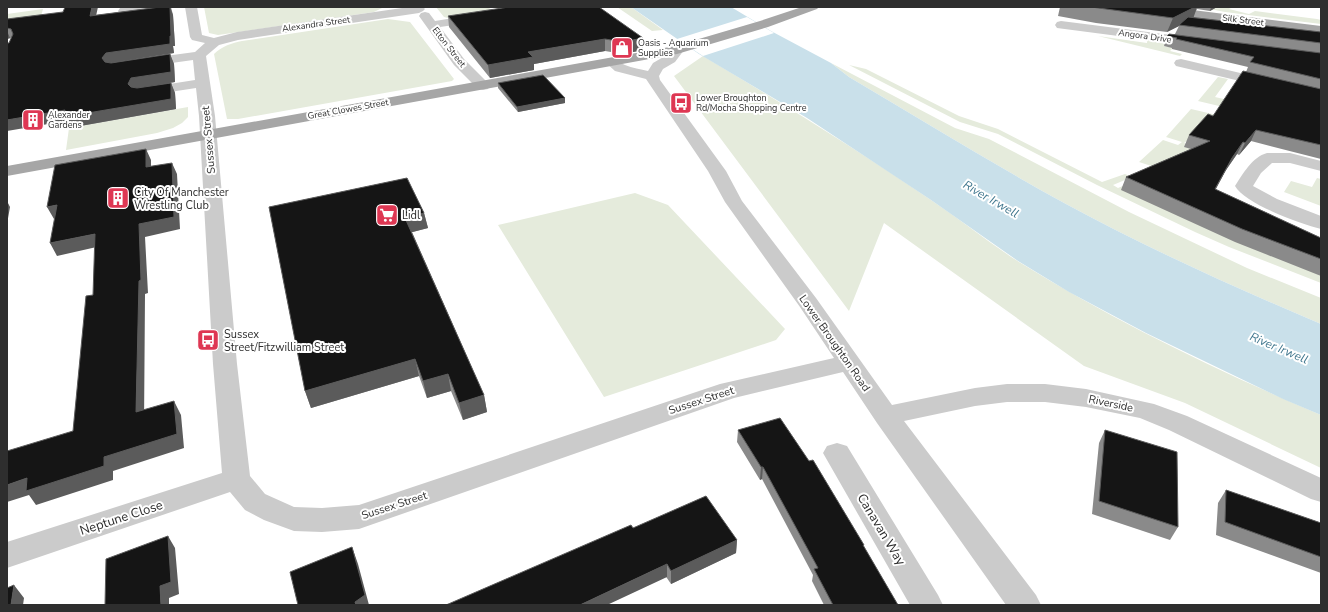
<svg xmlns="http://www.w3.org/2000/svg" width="1328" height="612" viewBox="0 0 1328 612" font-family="'Nunito Sans',sans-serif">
	<rect width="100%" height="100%" fill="#fff"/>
	<path fill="#e5ebdc" d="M204,7H384L374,12L218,35L209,33Z
		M436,7H489L491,12L448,18L444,17Z
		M617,7H631L663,30L652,31Z
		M1181,7C1192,7 1203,7 1214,8C1218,9 1228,7 1233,7L1229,9L1249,14L1255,11L1317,19L1321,20V24L1225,12L1210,9Z
		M43,9L41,16L7,20V14Z
		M388,19L410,22L454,79L452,81L238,119H227L214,54C222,46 232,43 242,41Z
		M1098,36L1147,43V39L1187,44L1164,46L1173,48L1170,51L1182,54L1180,56Z
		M703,56C780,102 856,149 931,200C961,220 989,243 1019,262C1114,321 1218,371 1321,415V468L1185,403L1084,366L884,223L849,311L674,76Z
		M831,63L955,128L989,139L1129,212L1247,268L1321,298V324C1234,287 1149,249 1066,204C993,164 922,120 849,77Z
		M849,65L866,69L959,116L998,129L1102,182L1125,174L1132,177L1113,185L1118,188L1153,173L1321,276V283L1229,247L1195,232L1097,185L998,134L960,122Z
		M1218,77L1228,79L1215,97L1241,103L1236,110L1198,101Z
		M188,107V117L182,123L173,128L157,133L66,150L69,128Z
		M1191,109L1221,116L1184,143L1193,146L1173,173L1139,162L1163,140L1178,145L1182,142L1166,137Z
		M1317,178L1321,179V206L1284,192L1291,181L1312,187Z
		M635,193L668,205L785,329L776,340L604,397L498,225Z"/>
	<path fill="#c9e0ea" d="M631,7H731L771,31L831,63L849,77C922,120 993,164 1066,204C1149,249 1234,287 1321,324V415L1283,399L1146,333L1069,292L1018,261L931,200L807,118L699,54Z"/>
	<path fill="#fff" d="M747,17L774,33L703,56L677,39Z"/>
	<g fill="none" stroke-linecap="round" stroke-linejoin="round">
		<path fill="#cbcbcb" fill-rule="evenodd" d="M124,7H164L162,9L158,11L124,15L120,14L118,11L120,8Z
			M185,7H197L202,35L214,38L237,32L409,7H423L425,9L423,11L419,13L238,40L219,45L206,56L215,116L237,364L250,476L265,494L294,507L322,508L359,505L720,384L834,358L800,307L725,202L708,171L646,79L615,71L605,62L607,59C616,57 618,62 625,65C632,68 641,69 648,71L653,63L665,56L672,47H682L684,50L675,62L663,69L659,76L660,80L726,171L742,201L816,298L892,405L975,388L1007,384H1045L1086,389L1154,404L1187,416L1321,478V502L1311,499L1169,430L1140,418L1086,407L1045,402H1007L975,406L904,421L1036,595L1041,605H1006L877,423L843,372L734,398L359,529L322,532L294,531L264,520L245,510L230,492L7,568V542L222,473L213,364L199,116L196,88L144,96L139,95L137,92L139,89L144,88L195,80L193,60L143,67L138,66L136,63L138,60L143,59L195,52L205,43L192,40L190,37Z
			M425,12L429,13L435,21L478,14L482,15L484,18L482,21L440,27L464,59L488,83L490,86L488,89L483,90L478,89L454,65L419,16L421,13Z
			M1061,21L1195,38L1200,39L1201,42L1200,45L1195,46L1057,28L1055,25L1057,22Z
			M1181,59L1321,92V100L1176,66L1174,63L1176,60Z
			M1267,153H1290L1321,161V171L1290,163H1272L1261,173L1253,186L1277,199L1321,216V229C1301,224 1245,204 1235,186C1243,174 1252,157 1267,153Z
			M837,443L847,446L938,595L943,605H910L823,453L827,446Z"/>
		<path fill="#a6a6a6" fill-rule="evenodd" d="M802,7H819L817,9L768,27L677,54L7,176V166L675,46L760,21Z
			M1135,7H1169L1321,26V34L1141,11L1137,9Z"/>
	</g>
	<path fill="#8a8a8a" d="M160,7H171L173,15L175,46H173L174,53L110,62L170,54L174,64L175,82L154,85L171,83L175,93L176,109L69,128L66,121L9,43L11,38L7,39V19L96,15Z
		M599,7L643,50L623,54L605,51L534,64V70L490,78L449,27L448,16Z
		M1060,7H1217L1210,11L1197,9L1193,17L1321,32V159L1251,141L1239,155L1237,154L1226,170L1215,189L1321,238V276L1235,242L1121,190L1126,177L1191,149L1184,147L1189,135L1213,116L1246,72L1248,67L1172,49V48L1164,46L1167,36L1175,34L1179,26L1167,32L1096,23L1058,16Z
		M498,83L565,98V103L518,112L498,88Z
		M407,178L424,213L428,228L412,232L484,395L487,412L463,420L451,391L427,398L419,376L311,408L305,391L269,207Z
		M738,430L864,547L898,605H824L812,581L813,575L762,479L760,480L737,442Z
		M1105,430L1178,527L1170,540L1092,514L1099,443Z
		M1226,490L1321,523V573L1216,535L1218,503Z
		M633,528L737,540L736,553L671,584Z"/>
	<path fill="#5b5b5b" d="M92,7H98L94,25L90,16Z
		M170,7L173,15L175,46H173L174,53L110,63L107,68L102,58L106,53Z
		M1195,7H1197L1193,19L1179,25V26L1167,32L1173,18Z
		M1211,7H1217L1210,11Z
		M7,31L10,38L7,39Z
		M643,38V50L623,54V42Z
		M605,39V51L534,64V70L490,78L488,65L528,52Z
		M170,54L174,64L175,82L136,89L133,94L128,84L131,78Z
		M171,83L175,93L176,109L69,128L66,121L7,131V120Z
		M565,98V103L518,112L517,107Z
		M1256,130L1251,141L1239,155L1245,143Z
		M1243,142L1237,154L1226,170L1209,202L1215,189L1232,158Z
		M146,149L151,160V179L146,167Z
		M172,163L177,174L180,229L145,237L148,293L145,294L144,426L136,412L139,224Z
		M7,201L10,207L7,224Z
		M57,205L64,217L54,219L47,207Z
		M424,213L428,228L409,233L405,218Z
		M95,234L101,246L57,256L50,243Z
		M415,359L419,376L311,408L305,391Z
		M448,374L451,391L427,398L423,381Z
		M484,395L487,412L463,420L459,403Z
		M174,401L181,415L184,448L113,471V480L36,505L29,495L7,502V485L27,478L104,457Z
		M761,467H763L762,479L760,480Z
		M168,536L175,548L179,594L169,598V605H161L160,586Z
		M737,540L736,553L671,584V571Z
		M352,547L358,564L369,605H356L355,602Z
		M667,564V577L607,605H580Z
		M14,585L24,598L23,605H11Z"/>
	<path fill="#151515" stroke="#5b5b5b" d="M65,7H92L90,16L160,7H170L171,36H170V44L106,53L102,58L105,62L111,63L170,54L171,72L131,78L128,84L131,87L137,88L171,83V99L64,117L65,110L7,120V43H9L13,34L11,29L7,28V19L63,12Z
		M509,7H599L643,38L623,42L605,39L528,52L533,57L488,65L448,16Z
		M1091,7H1195L1173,18Z
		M1188,17L1321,32V43L1179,25Z
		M1169,34L1321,53V79L1250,62L1254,57L1176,39L1177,38L1167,36Z
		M1243,71L1321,89V145L1256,130L1245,143L1243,142L1232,158L1215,189L1321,238V259L1242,229L1126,177L1210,141L1189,135L1208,114L1213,116Z
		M543,75L565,98L517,107L498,83Z
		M146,149V167L172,163L174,217L139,224L141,280L139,281L136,412L174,401L177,434L104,457V466L26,491L27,478L7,485V451L73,431L86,296L93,295L95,234L50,243L57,205L47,207L55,165Z
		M407,178L424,213L405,218L484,395L459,403L448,374L423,381L415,359L305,391L269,207Z
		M780,418L809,461L813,460L864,545H863L898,605H833L814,569L818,568L763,467H761L738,430Z
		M1105,430L1177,452L1178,527L1099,501Z
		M1226,490L1321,523V557L1225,522Z
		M706,496L737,540L671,571L667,564L580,605H446L631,525L633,528Z
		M168,536L171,582L160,586L161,605H105L106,559Z
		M352,547L365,595L355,602L356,605H298L290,572Z
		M14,585L11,605H7V588Z"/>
	<defs>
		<g id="shop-square" transform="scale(1.15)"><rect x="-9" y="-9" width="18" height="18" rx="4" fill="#de3753" stroke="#fff"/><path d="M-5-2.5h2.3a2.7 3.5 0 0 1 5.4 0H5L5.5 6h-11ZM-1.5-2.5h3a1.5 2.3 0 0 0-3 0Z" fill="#fff"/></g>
		<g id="bus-square" transform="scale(1.15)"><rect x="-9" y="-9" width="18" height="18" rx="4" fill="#de3753" stroke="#fff"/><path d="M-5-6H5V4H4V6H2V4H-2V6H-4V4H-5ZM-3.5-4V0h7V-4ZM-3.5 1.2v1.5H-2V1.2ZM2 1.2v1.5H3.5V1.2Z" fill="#fff"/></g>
		<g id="building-square" transform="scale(1.15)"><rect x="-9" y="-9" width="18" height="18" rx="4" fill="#de3753" stroke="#fff"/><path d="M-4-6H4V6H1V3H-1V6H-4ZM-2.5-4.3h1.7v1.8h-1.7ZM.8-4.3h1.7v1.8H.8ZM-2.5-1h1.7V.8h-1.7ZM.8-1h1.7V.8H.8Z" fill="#fff"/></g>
		<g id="supermarket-square" transform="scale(1.15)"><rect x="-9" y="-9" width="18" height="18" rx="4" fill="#de3753" stroke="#fff"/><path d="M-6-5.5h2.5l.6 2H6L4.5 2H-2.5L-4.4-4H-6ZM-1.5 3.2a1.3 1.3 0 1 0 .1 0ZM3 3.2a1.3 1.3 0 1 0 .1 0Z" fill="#fff"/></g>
	</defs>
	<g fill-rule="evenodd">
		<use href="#shop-square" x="622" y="48"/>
		<use href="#bus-square" x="681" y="103"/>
		<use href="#building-square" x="33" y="120"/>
		<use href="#building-square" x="118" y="198"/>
		<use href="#supermarket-square" x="387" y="215"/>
		<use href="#bus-square" x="208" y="340"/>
	</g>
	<g text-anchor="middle" stroke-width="4" stroke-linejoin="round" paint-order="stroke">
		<g font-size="9" fill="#2e2e2e" stroke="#fff">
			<text transform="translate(1243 20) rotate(7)" y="3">Silk Street</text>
			<text transform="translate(316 24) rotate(-8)" y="3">Alexandra Street</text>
			<text transform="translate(1145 36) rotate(8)" y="3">Angora Drive</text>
			<text transform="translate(449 47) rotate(52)" y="3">Elton Street</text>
			<text transform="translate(348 109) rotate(-10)" y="3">Great Clowes Street</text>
		</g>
		<g font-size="9" fill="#2e2e2e" stroke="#fff" text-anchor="start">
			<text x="638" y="46">Oasis - Aquarium<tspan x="638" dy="10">Supplies</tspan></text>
			<text x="696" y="101">Lower Broughton<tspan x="696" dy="10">Rd/Mocha Shopping Centre</tspan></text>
			<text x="48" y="118">Alexander<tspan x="48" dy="10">Gardens</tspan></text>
		</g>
		<g font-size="11" fill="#2e2e2e" stroke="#fff">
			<text transform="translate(208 140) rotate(-95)" y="4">Sussex Street</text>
			<text transform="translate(835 343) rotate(55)" y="4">Lower Broughton Road</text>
			<text transform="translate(701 400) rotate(-18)" y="4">Sussex Street</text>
			<text transform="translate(1111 403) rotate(12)" y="4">Riverside</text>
			<text transform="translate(394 505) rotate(-18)" y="4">Sussex Street</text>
		</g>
		<g font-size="11" fill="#2e2e2e" stroke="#fff" text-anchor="start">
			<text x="134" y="196">City Of Manchester<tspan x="134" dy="13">Wrestling Club</tspan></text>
			<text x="402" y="219">Lidl</text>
			<text x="224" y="338">Sussex<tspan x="224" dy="13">Street/Fitzwilliam Street</tspan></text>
		</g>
		<g font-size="12" font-style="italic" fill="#3f768d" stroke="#fff">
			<text transform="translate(991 199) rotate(30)" y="4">River Irwell</text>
			<text transform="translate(1279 348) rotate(23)" y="4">River Irwell</text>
		</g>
		<g font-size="13" fill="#2e2e2e" stroke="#fff">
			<text transform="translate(121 517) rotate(-18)" y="5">Neptune Close</text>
			<text transform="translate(882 529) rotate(59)" y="5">Canavan Way</text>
		</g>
	</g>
	<rect width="1328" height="612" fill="none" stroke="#2e2e2e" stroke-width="16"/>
</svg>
